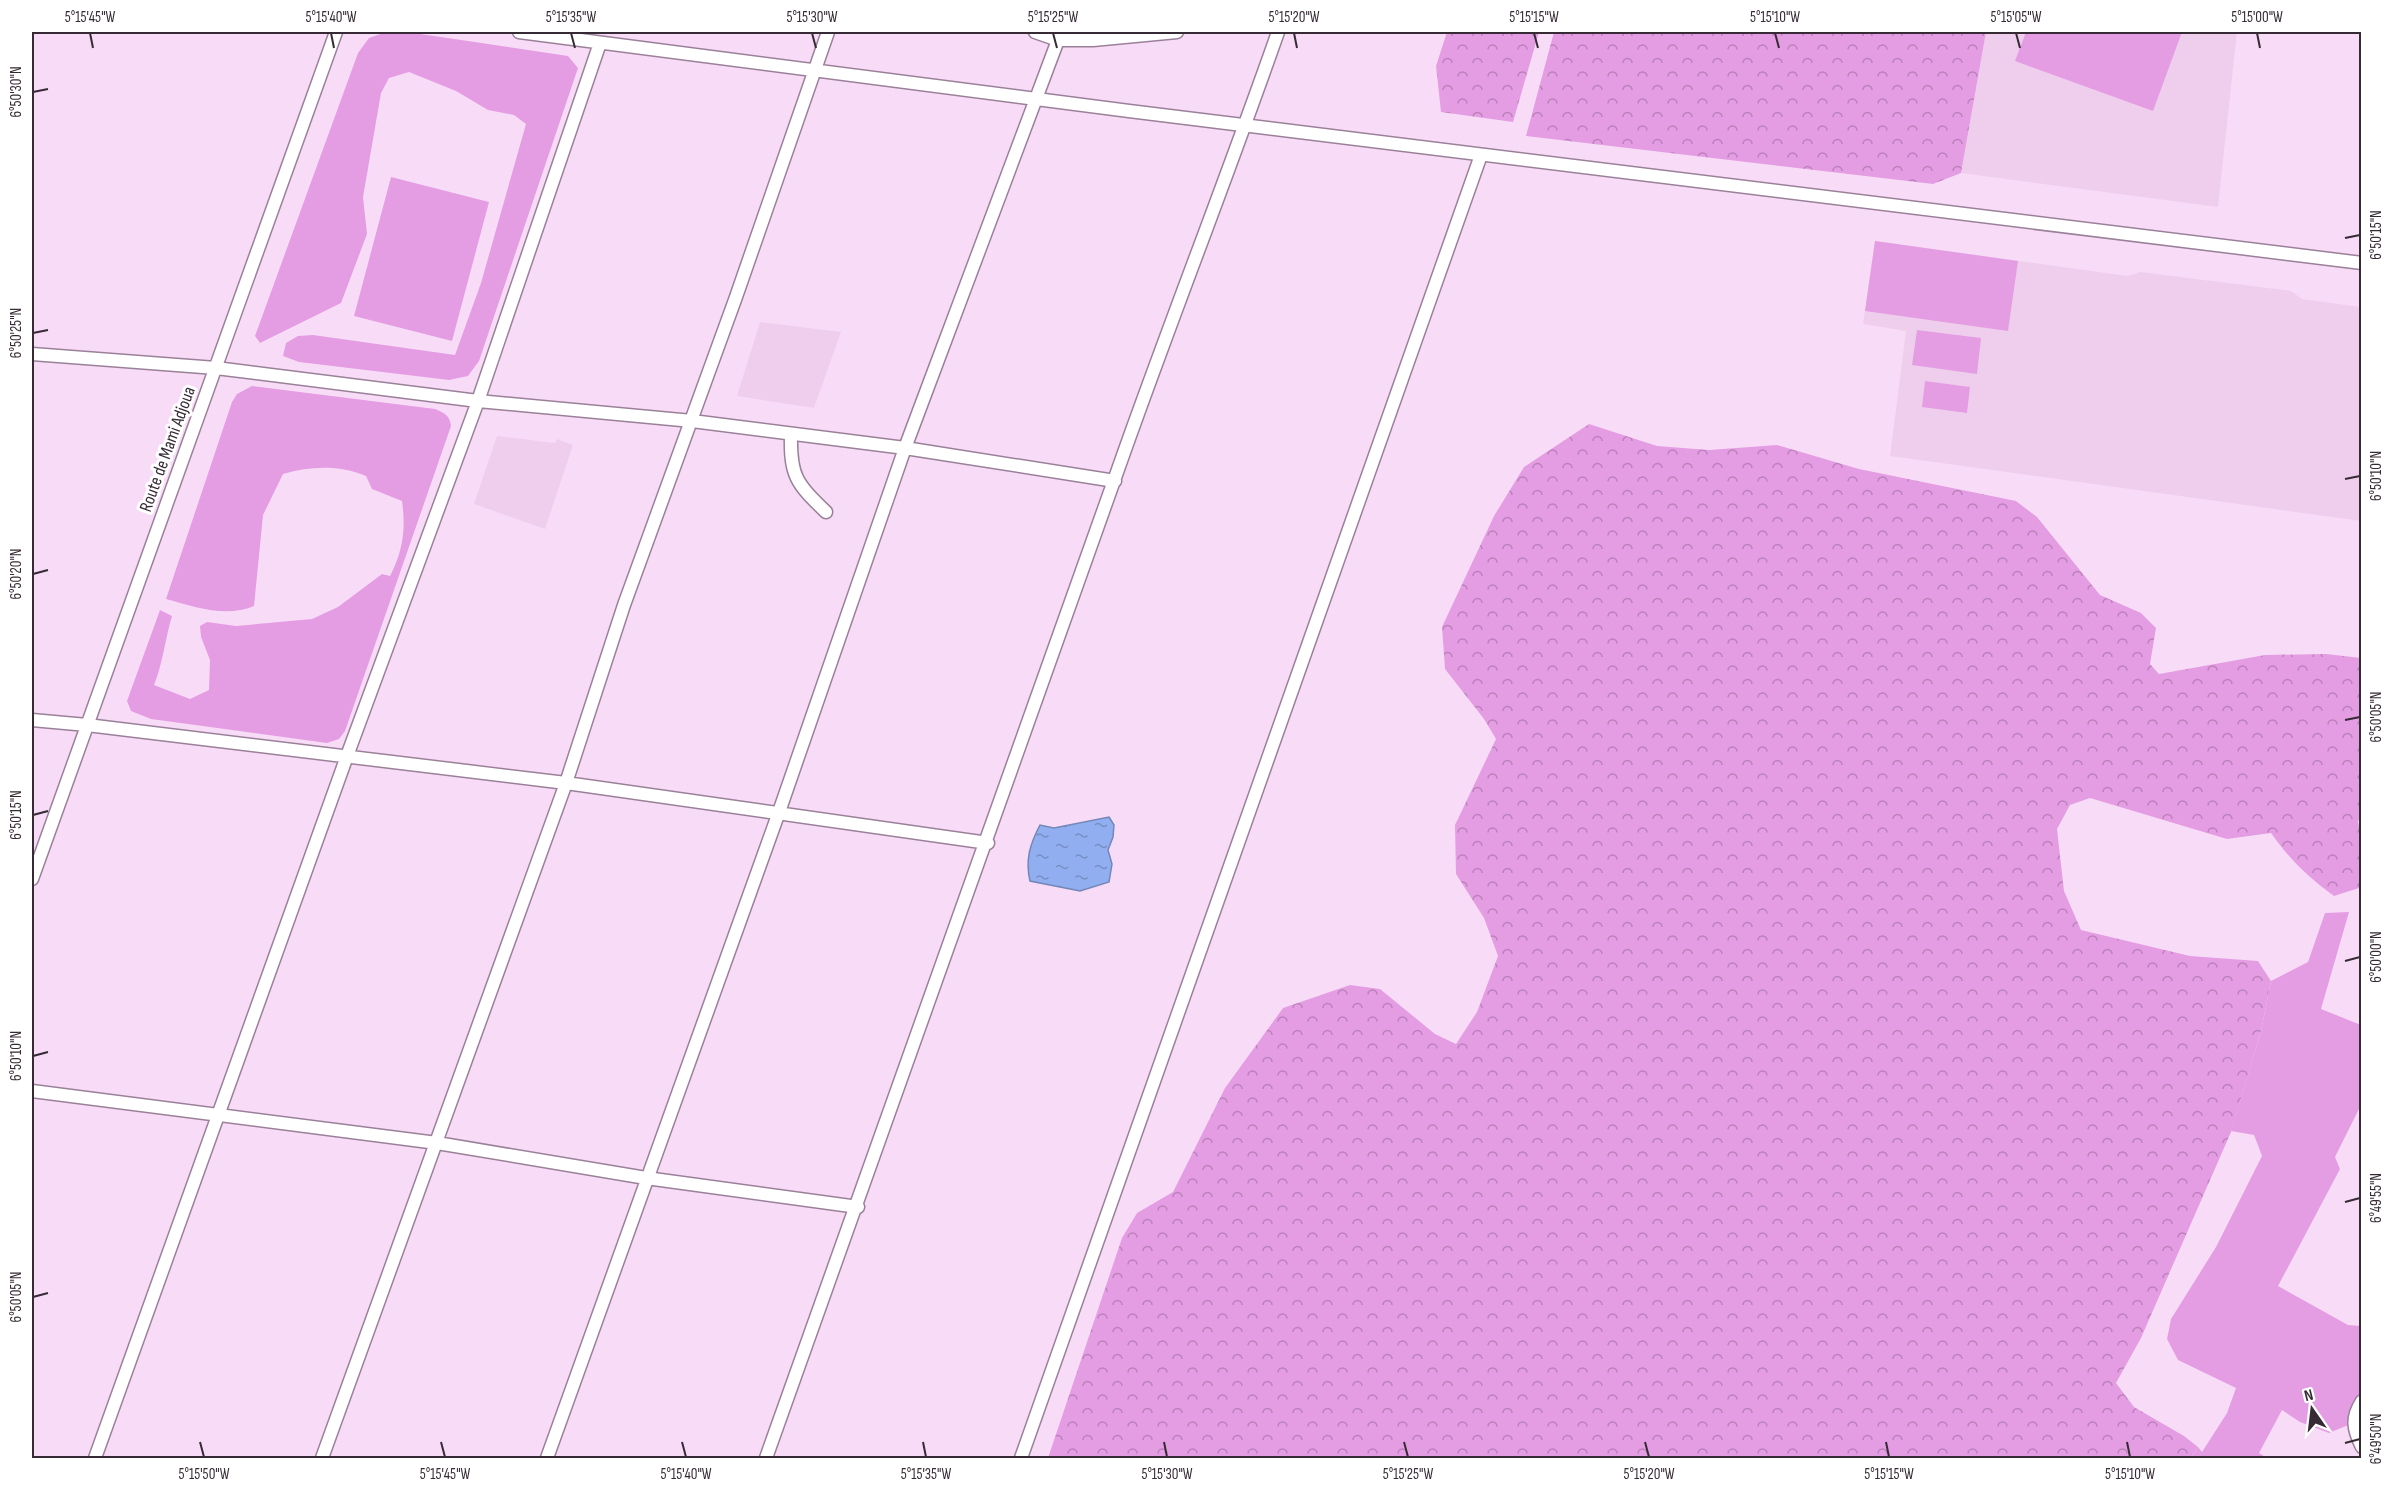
<svg xmlns="http://www.w3.org/2000/svg" width="2393" height="1490" viewBox="0 0 2393 1490" font-family="'Sofia Sans Condensed',sans-serif">
	<defs>
		<pattern id="forest-crowns" width="20" height="18" patternUnits="userSpaceOnUse" patternTransform="scale(1.5)"><rect width="20" height="18" fill="#e49de3"/><path d="M2 6a3 3 0 1 1 6 0M12 15a3 3 0 1 1 6 0" fill="none" stroke="#ba80b9"/></pattern>
		<pattern id="water-ripples" width="26" height="14" patternUnits="userSpaceOnUse" patternTransform="scale(1.5)"><rect width="26" height="14" fill="#90aef0"/><path d="M2 4q2-2 4 0t4 0M15 11q2-2 4 0t4 0" fill="none" stroke="#768ec3"/></pattern>
	</defs>
	<rect width="100%" height="100%" fill="#f8dcf7"/>
	<path fill="#efceed" d="M1986,32H2237L2218,207L1961,173Z
		M1875,241L2128,276L2140,272L2291,291L2302,299L2361,307V521L1890,456L1906,331L1863,324Z
		M760,322L841,332L814,408L737,396Z
		M497,436L555,443L557,439L573,445L545,529L474,504Z"/>
	<path fill="#e49de3" d="M386,32H407L568,56L578,68L479,361L468,376L449,380L299,362L283,356L286,343L298,336L313,335L455,355L481,283L526,124L514,115L488,110L456,91L409,72L389,78L381,93L363,197L367,234L341,303L260,343L255,336L358,53L369,38Z
		M2026,32H2182L2153,111L2015,61Z
		M391,177L489,202L452,341L354,316Z
		M1875,241L2018,261L2008,331L1865,311Z
		M1917,330L1981,338L1977,374L1912,365Z
		M1925,381L1970,387L1967,413L1922,407Z
		M252,386L435,409C445,413 450,416 451,426L345,731L339,739L327,743L151,719L131,711L127,701L160,610L172,616C165,639 163,663 154,685L190,699L209,690L210,660L201,637L200,626L207,622L236,626L312,619L338,607L382,574L390,576C403,551 406,529 402,501L372,489L366,476C339,465 312,466 283,474L263,515L254,606C226,618 195,607 166,599L232,402L237,394Z
		M2349,912L2321,1009L2361,1025V1105L2335,1157L2340,1169L2278,1286L2348,1325L2361,1326V1427L2358,1421L2329,1433L2300,1422L2282,1410L2259,1453L2267,1458H2191L2198,1447L2202,1452L2227,1413L2236,1388L2178,1360L2167,1339L2171,1319L2216,1247L2262,1156L2254,1135L2231,1131L2261,1031L2271,981L2308,962L2325,913Z"/>
	<path fill="url(#forest-crowns)" d="M1447,32H1539L1513,122L1441,112L1436,66Z
		M1554,32H1986L1961,173L1933,184L1526,136Z
		M1589,424L1657,446L1709,450L1777,445L1859,469L2016,501L2037,517L2100,595L2141,613L2156,628L2150,664L2159,674L2265,655L2326,654L2361,658L2362,817L2358,821L2361,837L2362,883L2359,888L2334,896C2309,878 2289,859 2271,833L2227,839L2090,798L2070,805L2057,829L2064,891L2081,930L2190,956L2258,961L2271,981L2261,1031L2231,1132L2141,1338L2116,1383L2134,1407L2184,1436L2198,1447L2191,1458H1048L1122,1238L1137,1213L1173,1192L1225,1088L1283,1008L1350,985L1380,989L1435,1034L1456,1044L1477,1012L1498,956L1484,918L1456,874L1455,825L1496,739L1484,719L1445,669L1442,627L1494,516L1524,467Z"/>
	<path fill="url(#water-ripples)" stroke="#7587b8" stroke-width="1.5" d="M1109,817L1114,825L1113,837L1108,850L1112,864L1109,882L1080,891L1030,881C1025,860 1030,844 1040,825L1054,828Z"/>
	<g fill="none" stroke-linecap="round" stroke-linejoin="round">
		<g stroke="#9a8099" stroke-width="15">
			<path id="minor" d="M519,32L1129,111L2362,263
				M1035,32L1058,40H1093L1177,32
				M32,354L216,368L478,401L692,421L905,448L1115,481
				M791,434C790,476 796,483 826,512
				M32,720L87,725L566,783L988,843
				M32,879L336,32
				M32,1091L437,1143L646,1178L858,1207
				M2362,1401C2351,1418 2353,1429 2362,1447
				M95,1458L347,756L478,401L600,43
				M322,1458L566,783L624,605L736,297L828,32
				M547,1458L779,812L905,448L1058,40
				M766,1458C887,1127 1004,794 1121,461C1172,317 1228,175 1278,32
				M1021,1458L1481,155"/>
		</g>
		<use href="#minor" stroke="#fff" stroke-width="12"/>
	</g>
	<path fill="none" stroke="#362b35" stroke-width="2" d="M90,33L93,48M331,33L334,48M571,33L575,48M812,33L816,48M1053,33L1057,48M1294,33L1297,48M1534,33L1538,48M1775,33L1779,48M2016,33L2020,48M2257,33L2260,48M33,92L48,89M2345,238L2360,235M33,333L48,330M2345,479L2360,476M33,574L48,570M2345,720L2360,717M33,815L48,811M2345,961L2360,957M33,1056L48,1052M2345,1202L2360,1198M33,1297L48,1293M200,1442L204,1457M441,1442L445,1457M682,1442L686,1457M923,1442L926,1457M1164,1442L1167,1457M1404,1442L1408,1457M1645,1442L1649,1457M1886,1442L1889,1457M2127,1442L2130,1457M2345,1443L2360,1439"/>
	<g text-anchor="middle" stroke-width="6" stroke-linejoin="round" paint-order="stroke">
		<g font-size="18" fill="#362b35" stroke="#fff">
			<text transform="translate(167 449) rotate(-70)" y="6">Route de Mami Adjoua</text>
		</g>
	</g>
	<rect width="2393" height="1490" fill="none" stroke="#ffffff" stroke-width="66"/>
	<g transform="translate(2312 1409) rotate(346)" stroke="#ffffff" stroke-width="4.5" paint-order="stroke">
	<path d="M0-4.5L10 22L0 15L-10 22Z" fill="#362b35"/>
	<text y="-9" font-size="16" font-weight="bold" text-anchor="middle" fill="#362b35">N</text>
	</g>
	<rect x="33" y="33" width="2327" height="1424" fill="none" stroke="#362b35" stroke-width="2"/>
	<g font-size="15" text-anchor="middle" fill="#362b35">
		<text x="90" y="22">5°15'45"W</text>
		<text x="331" y="22">5°15'40"W</text>
		<text x="571" y="22">5°15'35"W</text>
		<text x="812" y="22">5°15'30"W</text>
		<text x="1053" y="22">5°15'25"W</text>
		<text x="1294" y="22">5°15'20"W</text>
		<text x="1534" y="22">5°15'15"W</text>
		<text x="1775" y="22">5°15'10"W</text>
		<text x="2016" y="22">5°15'05"W</text>
		<text x="2257" y="22">5°15'00"W</text>
		<text transform="translate(16 92) rotate(-90)" y="5">6°50'30"N</text>
		<text transform="translate(2376 235) rotate(-90)" y="5">6°50'15"N</text>
		<text transform="translate(16 333) rotate(-90)" y="5">6°50'25"N</text>
		<text transform="translate(2376 476) rotate(-90)" y="5">6°50'10"N</text>
		<text transform="translate(16 574) rotate(-90)" y="5">6°50'20"N</text>
		<text transform="translate(2376 717) rotate(-90)" y="5">6°50'05"N</text>
		<text transform="translate(16 815) rotate(-90)" y="5">6°50'15"N</text>
		<text transform="translate(2376 957) rotate(-90)" y="5">6°50'00"N</text>
		<text transform="translate(16 1056) rotate(-90)" y="5">6°50'10"N</text>
		<text transform="translate(2376 1198) rotate(-90)" y="5">6°49'55"N</text>
		<text transform="translate(16 1297) rotate(-90)" y="5">6°50'05"N</text>
		<text transform="translate(2376 1439) rotate(-90)" y="5">6°49'50"N</text>
		<text x="204" y="1479">5°15'50"W</text>
		<text x="445" y="1479">5°15'45"W</text>
		<text x="686" y="1479">5°15'40"W</text>
		<text x="926" y="1479">5°15'35"W</text>
		<text x="1167" y="1479">5°15'30"W</text>
		<text x="1408" y="1479">5°15'25"W</text>
		<text x="1649" y="1479">5°15'20"W</text>
		<text x="1889" y="1479">5°15'15"W</text>
		<text x="2130" y="1479">5°15'10"W</text>
	</g>
</svg>
